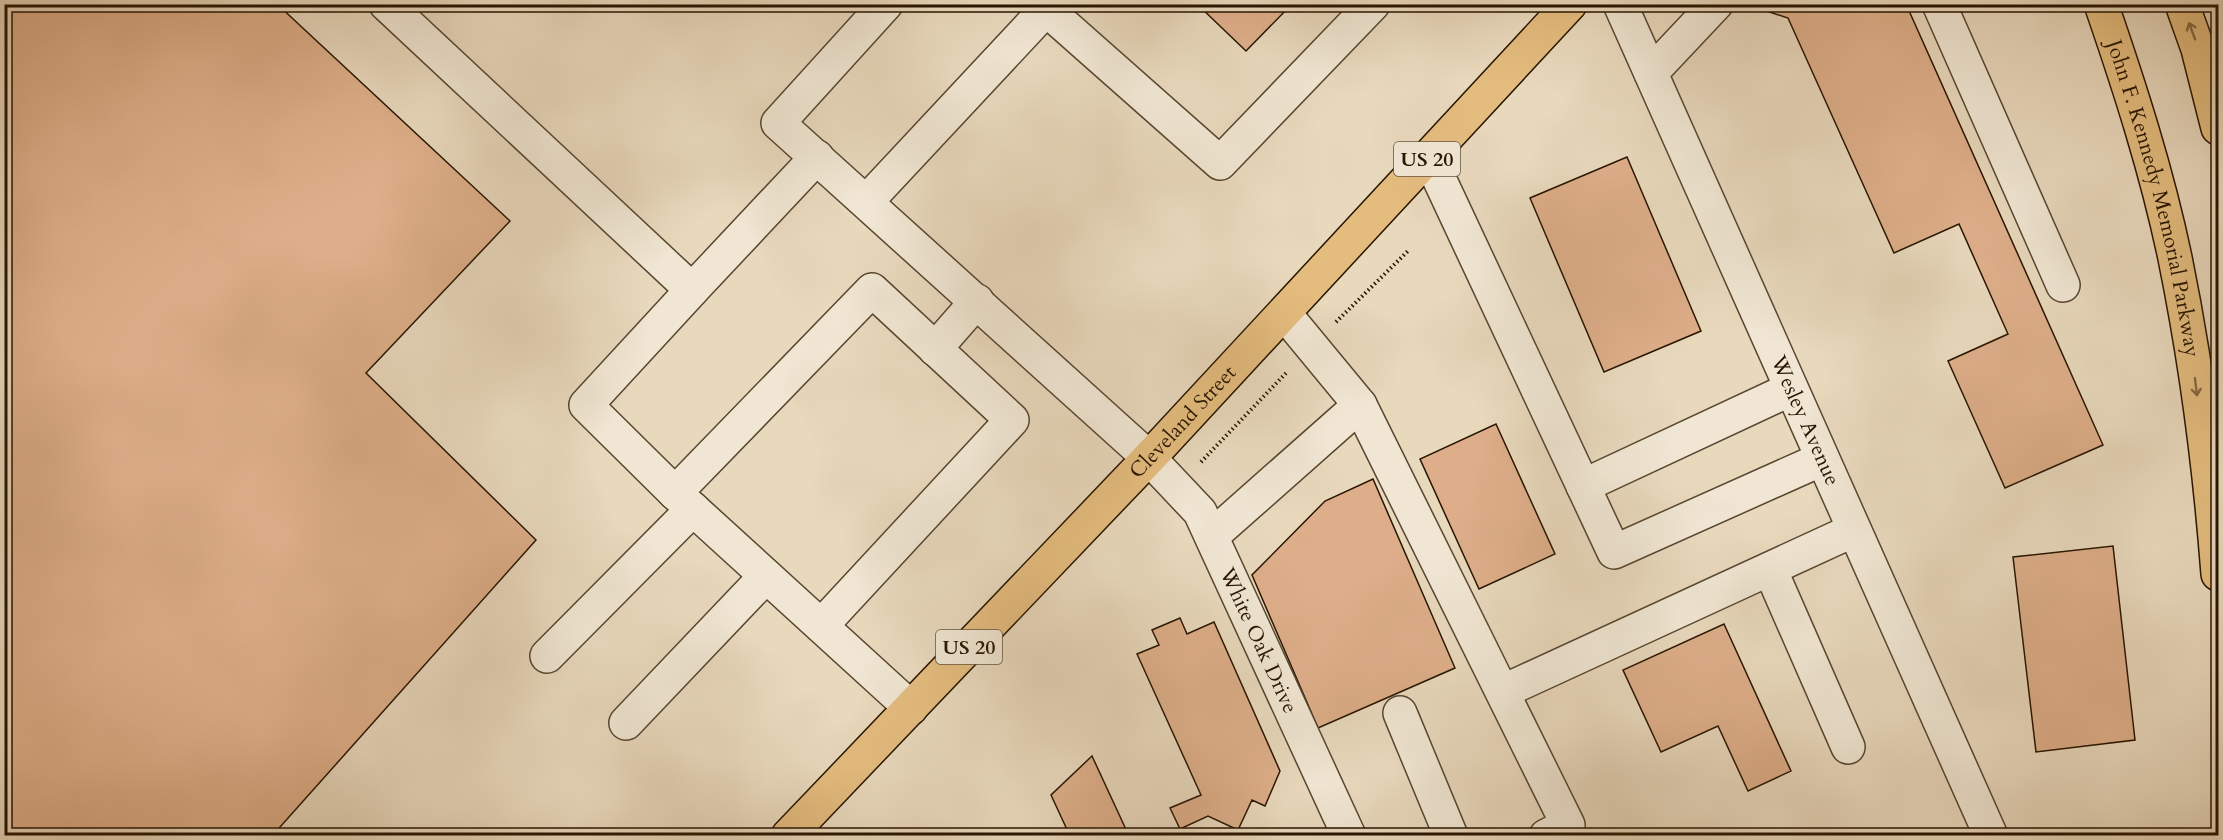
<svg xmlns="http://www.w3.org/2000/svg" width="2223" height="840" viewBox="0 0 2223 840" font-family="Cardo,serif">
	<rect width="100%" height="100%" fill="#e8d8bc"/>
	<filter id="stains"><feTurbulence type="fractalNoise" baseFrequency=".00333" numOctaves="4"/><feColorMatrix values="0 0 0 0 .2 0 0 0 0 .09 0 0 0 0 .02 0 0 0 .5 -.17"/></filter>
	<radialGradient id="worn" r=".72"><stop offset=".6" stop-color="#630" stop-opacity="0"/><stop offset="1" stop-color="#630" stop-opacity=".3"/></radialGradient>
	<path fill="#ddae89" stroke="#271501" stroke-width="1.5" d="M4,4H277L510,221L366,373L536,540L272,836H4Z
		M1197,4H1292L1246,51Z
		M1757,4H1906L2103,445L2005,488L1948,361L2008,334L1959,224L1894,253L1788,18L1757,8Z
		M1627,157L1701,331L1604,372L1530,198Z
		M1496,424L1555,554L1479,589L1420,459Z
		M1373,479L1455,668L1318,728L1252,575L1325,501Z
		M2113,546L2135,740L2036,752L2013,557Z
		M1180,618L1187,634L1214,622L1280,771L1265,806L1252,800L1238,830L1208,816L1180,829L1170,808L1201,795L1137,654L1159,645L1152,630Z
		M1724,624L1791,771L1748,791L1718,726L1661,752L1623,670Z
		M1092,756L1129,836H1070L1051,795Z"/>
	<g fill="none" stroke-linecap="round" stroke-linejoin="round">
		<g stroke="#574630" stroke-width="36">
			<g id="minor">
				<path d="M386,4L692,290L817,157"/>
				<path id="s1" d="M886,4L778,123L1149,458L1200,512L1349,836"/>
				<path id="s2" d="M1620,4L1991,836"/>
				<path d="M1939,4L2063,285"/>
				<path d="M1047,10L1220,163L1373,4"/>
				<path d="M1651,73L1716,4"/>
				<path d="M1429,157L1614,552L1822,459"/>
				<path d="M867,201L1051,4"/>
				<path d="M935,349L977,301"/>
				<path d="M1360,405L1568,825L1546,836"/>
				<path d="M1583,486L1791,389"/>
				<path d="M675,493L586,405L692,290"/>
				<path d="M1212,536L1360,405L1284,313"/>
				<path d="M1770,569L1848,747"/>
				<path d="M821,626L1012,420L872,290L675,493C754,564 832,636 911,708"/>
				<path d="M547,656L693,509"/>
				<path d="M1504,691L1854,530"/>
				<path d="M1400,713L1451,836"/>
				<path d="M626,723L766,576"/>
			</g>
		</g>
		<g stroke="#271501" stroke-width="36">
			<g id="major">
				<path id="s3" d="M788,836L1149,458L1570,4"/>
			</g>
		</g>
		<g stroke="#271501" stroke-width="36">
			<g id="highway">
				<path id="s4" d="M2101,4C2130,88 2157,172 2175,258C2196,361 2210,469 2218,574"/>
				<path d="M2182,4L2198,49L2218,128"/>
			</g>
		</g>
		<path stroke="#271501" stroke-width="4" stroke-dasharray="1.5 3" stroke-linecap="butt" d="M1336,322L1408,251
			M1201,462L1287,372"/>
		<use href="#minor" stroke="#f0e6d3" stroke-width="33"/>
		<use href="#major" stroke="#e4bc7e" stroke-width="33"/>
		<use href="#highway" stroke="#e4bc7e" stroke-width="33"/>
	</g>
	<defs><path id="oneway-shaft" d="M-6 0H5M1.5-3L5.5 0L1.5 3" fill="none" stroke-width="1.6" stroke-linecap="round" stroke-linejoin="round" transform="scale(1.5)"/></defs>
	<g stroke="#866840">
		<use href="#oneway-shaft" transform="translate(2192 31) rotate(-110)"/>
		<use href="#oneway-shaft" transform="translate(2196 387) rotate(83)"/>
	</g>
	<g text-anchor="middle" stroke-width="4.5" stroke-linejoin="round" paint-order="stroke">
		<g fill="#f0e6d3" stroke="#635440" stroke-width="1.5">
			<rect x="1394" y="142" width="66" height="34" rx="4.5"/>
			<rect x="936" y="630" width="66" height="34" rx="4.5"/>
		</g>
		<g font-size="20" font-weight="bold" fill="#271501">
			<text x="1427" y="166">US 20</text>
			<text x="969" y="654">US 20</text>
		</g>
		<g font-size="21" fill="#271501" stroke="#f0e6d3">
			<text dy="7" stroke="none"><textPath href="#s4" startOffset="202">John F. Kennedy Memorial Parkway</textPath></text>
			<text dy="7" stroke="none"><textPath href="#s2" startOffset="456">Wesley Avenue</textPath></text>
			<text dy="7" stroke="none"><textPath href="#s3" startOffset="572">Cleveland Street</textPath></text>
			<text dy="7" stroke="none"><textPath href="#s1" startOffset="876">White Oak Drive</textPath></text>
		</g>
	</g>
	<rect width="2223" height="840" fill="none" stroke="#e8d8bc" stroke-width="24"/>
	<rect x="6" y="6" width="2211" height="828" fill="none" stroke="#271501" stroke-width="3"/>
	<rect x="12" y="12" width="2199" height="816" fill="none" stroke="#271501" stroke-width="1.5"/>
	<rect width="100%" height="100%" filter="url(#stains)"/>
	<rect width="100%" height="100%" fill="url(#worn)"/>
</svg>
